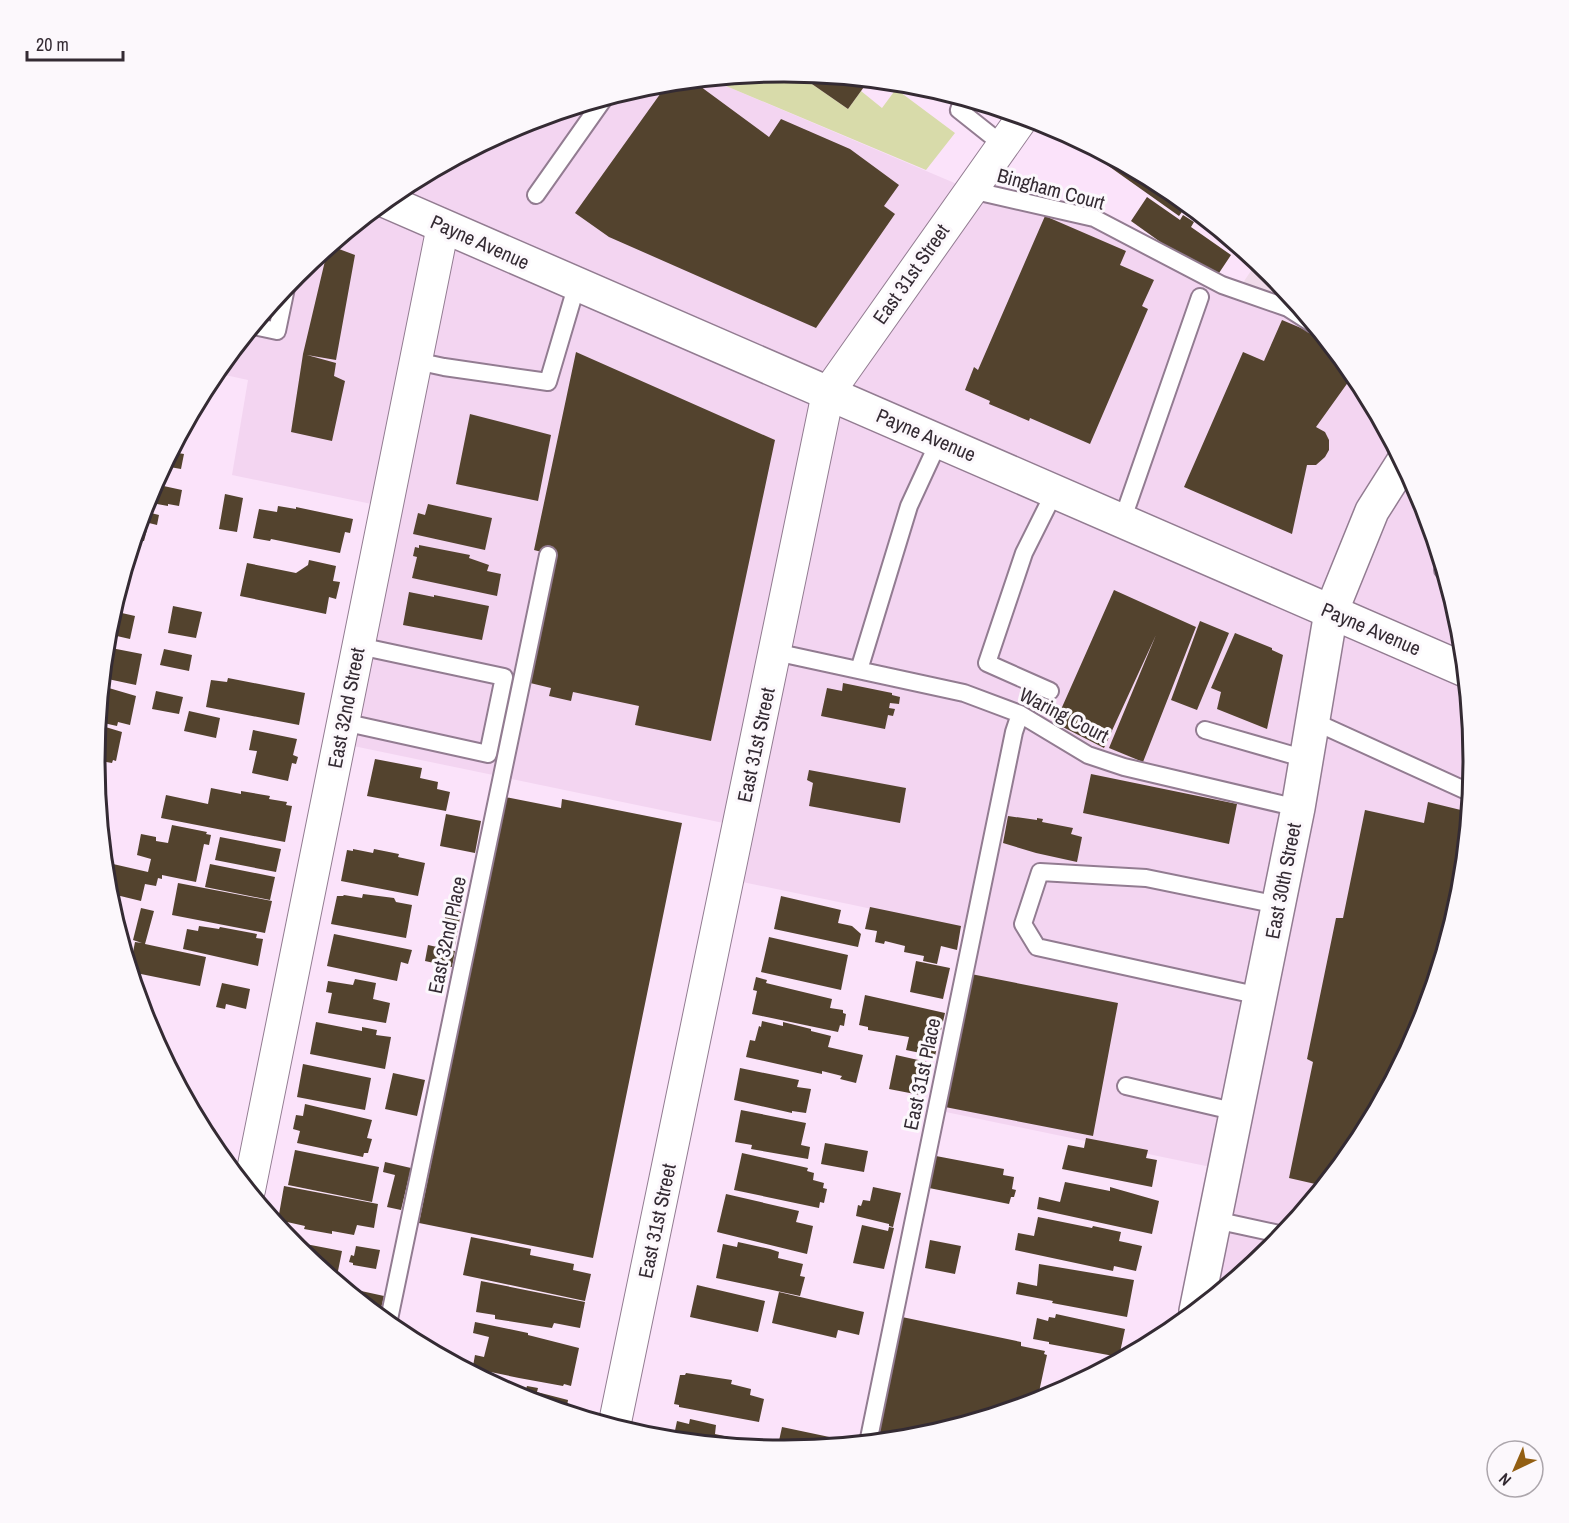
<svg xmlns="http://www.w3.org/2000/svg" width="1569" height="1523" viewBox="0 0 1569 1523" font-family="'Archivo Narrow',sans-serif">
	<rect width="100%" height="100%" fill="#fbe3fa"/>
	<path fill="#f3d5f1" d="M717,79L726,86L971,190L1094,218L1313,324L1358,379L1422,498L1461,627L1474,762L1461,896L1421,1026L1358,1145L1272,1249L1196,1311L1225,1170L936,1110L973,930L728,879L738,826L339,743L386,507L232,475L248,380L216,373L297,274L402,188L521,124L650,85Z"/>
	<path fill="#f0dbea" d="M1257,262L1272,274L1313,324L1238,290Z"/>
	<path fill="#d8dbaa" d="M785,72L796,73L848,109L861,91L882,108L896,89L955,133L926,170L726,86L717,79Z"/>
	<path fill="#53432e" d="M796,73L869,80L848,109Z
		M693,81L769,137L781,119L850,149L899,185L884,206L895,214L816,328L609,237L575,213L668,83Z
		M1088,146L1168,188L1187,205L1179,216L1100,160L1102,158Z
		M1147,197L1180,220L1183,215L1194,222L1191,227L1231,255L1219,273L1180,256L1131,221Z
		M1045,216L1126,251L1120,265L1154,280L1142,306L1148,309L1090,444L1030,418L1029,421L989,404L990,401L965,390L974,367L978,370Z
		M331,246L355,255L336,360L307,355L336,363L334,376L345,381L332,441L291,432L303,354L328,248Z
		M1282,320L1320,336L1327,341L1354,374L1316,427L1325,432L1329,440V450L1325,457L1316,465H1307L1292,534L1184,487L1243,352L1264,361Z
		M576,352L775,440L711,741L635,725L639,706L573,692L571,701L549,696L551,688L526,682L553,555L534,550Z
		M470,414L551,435L538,501L456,484Z
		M172,452L184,454L181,469L164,466Z
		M158,478H160L159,485L182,490L179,506L168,504V506L146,502Z
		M225,494L243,498L237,532L219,529Z
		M428,504L492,518L485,550L413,534L418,513L425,515Z
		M278,506L296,509V507L353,519L350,533L345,532L340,553L271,539L270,541L253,538L259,509L277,512Z
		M144,509L147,510V512L159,515L157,525L145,522L143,529L147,530L144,541H141L140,543L134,541Z
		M419,545L470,555L469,558L489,565L487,571L501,574L497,596L412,578L417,557L413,556L415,547L419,548Z
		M309,560L336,566L333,581L340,582L336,599L329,597L326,614L240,596L247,563L296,573L308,565Z
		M1114,590L1196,627L1143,762L1109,748L1156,635L1104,748L1055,723Z
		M409,592L434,597V595L489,606L482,640L403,625Z
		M173,606L202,612L196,638L168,633Z
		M113,611L135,616L130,639L108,634Z
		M1200,621L1229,633L1197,710L1171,700Z
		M1235,633L1272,648V650L1283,655L1267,729L1217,709L1221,692L1211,688Z
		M106,647L142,654L136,685L103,678Z
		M164,649L192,655L189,671L160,665Z
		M228,678L305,693L299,725L206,707L211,680L227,682Z
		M843,683L892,693V695L900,697L899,704L890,703L889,708L895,709L893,716L888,715L885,729L821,716L827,688L842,691Z
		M102,686L136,696L130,725L118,722L117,726L99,722Z
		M156,691L183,697L179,714L152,709Z
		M189,711L220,718L216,738L184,731Z
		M99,725L122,732L116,761L113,760L112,763L95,760Z
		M253,730L297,739L293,755L298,757L296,764L292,763L288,781L252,773L257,751L249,750Z
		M375,759L422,768L420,778L438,782L437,789L450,792L446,811L367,796Z
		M809,770L906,788L900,823L809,806L813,783L807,780Z
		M1091,774L1237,804L1229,844L1083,813Z
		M211,788L241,794V791L270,796L269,799L287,802L286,805L292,806L285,842L161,818L166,795L208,804Z
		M505,797L561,808L562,799L682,823L593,1258L419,1223Z
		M1428,802L1469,812L1465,830L1467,831L1461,896L1421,1026L1358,1145L1324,1186L1289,1178L1313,1062L1307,1059L1336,918H1343L1365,810L1424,823Z
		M446,814L481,821L475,853L440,846Z
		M1008,816L1037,820V818L1043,819L1042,822L1073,828L1071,834L1082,837L1077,862L1036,853L1003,843Z
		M172,825L207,832L206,834L211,835L209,845L204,844L196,882L162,875V879L158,878L156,886L145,884L141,901L108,893L113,864L148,872L151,859L137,855L141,834L156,837V841L168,843Z
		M220,837L281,849L276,872L215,860Z
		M353,849L373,853L374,849L399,854L398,857L425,863L418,896L341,881L347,850L353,851Z
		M210,864L275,877L270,900L205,887Z
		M178,883L272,901L265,933L172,915Z
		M363,894L394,898L396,902L412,905L406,938L331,924L337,896H343L344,895L362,898Z
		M781,896L841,910L838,923L852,926L861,934L858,947L774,929Z
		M870,907L961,926L957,950L941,946L937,964L923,961L924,956L904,952L905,946L885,941L884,944L875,942L877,931L865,929Z
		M141,908L154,911L145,944L206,957L200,986L131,972L130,967L135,942L142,943L133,940Z
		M452,910L461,912L455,945L441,942L446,912L451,913Z
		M199,926L219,929L220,927L257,934L256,938L263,939L258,966L183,949L187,929L198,931Z
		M334,934L412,950L408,964L401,962L397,981L327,966Z
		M769,937L848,955L841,990L761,972Z
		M428,945L455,951L452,967L425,961Z
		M916,961L950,968L943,999L910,992Z
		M971,974L1118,1003L1093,1136L945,1107Z
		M756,977L767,980L766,983L832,999L830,1008L843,1010V1013L846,1014L844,1026L840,1025L838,1032L752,1014L757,991L753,990Z
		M355,979L376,983L373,999L390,1003L386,1023L328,1013L332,993L326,992L328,981L353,985Z
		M222,983L250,989L246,1009L226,1004L225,1009L216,1007Z
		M865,995L945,1013L935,1056L906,1050L909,1037L868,1030V1027L859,1025Z
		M762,1021L783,1026V1022L811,1029V1031L831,1036L828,1047L863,1055L856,1083L840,1079L842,1076L822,1071V1074L746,1057L750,1040L755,1041L759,1026L761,1027Z
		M316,1022L362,1031V1027L377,1030L376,1035L391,1037L385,1069L310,1054Z
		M896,1055L927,1062L920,1095L889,1089Z
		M303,1064L371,1078L365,1110L297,1097Z
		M740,1068L799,1080L797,1087L811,1089L806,1113L792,1111V1113L734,1100Z
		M393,1073L425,1080L417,1116L385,1109Z
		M305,1104L372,1120L367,1138L372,1139L368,1153H364L363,1157L297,1143L300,1131L293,1129L296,1115L303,1116Z
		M741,1110L806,1123L801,1145L810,1147L808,1159L751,1149L752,1145L735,1142Z
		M202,1127L216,1130L213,1147L211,1144Z
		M1086,1138L1148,1150L1146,1158L1157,1160L1152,1187L1062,1169L1068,1145L1084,1148Z
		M825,1143L868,1151L864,1172L821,1164Z
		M295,1150L379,1167L372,1202L288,1185Z
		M742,1153L808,1168L807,1171L814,1173L813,1180L824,1183L823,1188L827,1189L824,1203L820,1202L819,1208L734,1190Z
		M936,1156L1004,1169L1003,1175L1014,1177L1012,1189L1016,1190L1014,1197H1011L1009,1204L929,1188Z
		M385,1162L411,1168L401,1210L387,1207L395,1175L383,1172Z
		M1065,1182L1110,1191V1187L1159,1201L1152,1234L1037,1209L1039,1197L1060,1202Z
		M284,1186L378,1204L374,1228L357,1225L354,1235L332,1231V1234L304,1229L305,1226L278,1220Z
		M873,1187L901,1193L893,1227L889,1226V1224L856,1216L858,1205L861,1206L863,1200L870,1201Z
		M726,1194L799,1211L796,1222L813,1226L807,1254L717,1232Z
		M1038,1217L1092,1228L1093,1226L1121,1232L1119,1241L1142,1246L1136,1271L1114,1266L1113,1271L1015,1250L1018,1233L1034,1236Z
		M862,1225L888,1231L889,1227L894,1228L884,1269L853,1263Z
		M471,1237L531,1249L530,1255L574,1264L573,1270L591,1274L585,1301L463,1275Z
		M930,1240L961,1246L955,1274L925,1268Z
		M290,1241L342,1251L336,1281L297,1249Z
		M738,1242L770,1249L779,1252L778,1258L803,1264L800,1276L805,1277L800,1296L716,1278L723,1244L737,1247Z
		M356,1246L380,1250L376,1269L353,1265V1263L349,1262L351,1255L354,1256Z
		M1039,1264L1134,1280L1127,1317L1052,1303L1053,1301L1016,1294L1018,1282L1037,1286Z
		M481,1281L585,1302L580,1328L554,1323L552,1328L495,1319V1315L476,1312Z
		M697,1285L765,1301L758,1332L690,1317Z
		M343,1287L384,1296L379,1317L369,1308Z
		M779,1292L864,1312L859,1335L838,1330L836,1338L772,1323Z
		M1056,1314L1125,1329L1119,1357L1049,1344V1342L1033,1339L1037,1318L1048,1321L1049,1317L1055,1318Z
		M902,1317L1021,1342V1346L1045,1351L1044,1354L1047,1355L1039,1392L1036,1391L1035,1394L1039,1395L1038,1402L919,1438L875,1442Z
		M475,1322L528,1333V1335L579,1348L571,1386L564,1384L563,1386L519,1378L481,1370V1368L473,1366L475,1355L484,1357L489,1337L473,1333Z
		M686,1373L732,1380L731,1384L751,1389L750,1395L764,1399L759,1422L679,1407V1405L674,1404L680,1375H685Z
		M494,1382L526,1389L527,1386L538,1388L537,1392L568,1400L566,1412L520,1398L494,1384Z
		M690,1419L716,1425L715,1434L747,1441L746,1447L673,1440L677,1421L689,1424Z
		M782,1427L858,1443V1444L777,1450Z"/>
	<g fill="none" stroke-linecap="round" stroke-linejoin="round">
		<g stroke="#927c91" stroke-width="20">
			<path id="service" d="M963,99L959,110L1003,145
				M971,190L1094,218L1222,285L1288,308L1313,324
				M536,195L603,100
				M254,326L277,331L286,288
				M416,361L444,367L548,382L577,284
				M1122,521L1200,297
				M1443,570L1444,571
				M775,652L964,693L1020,714L1088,755L1124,767L1298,808
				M859,670L909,506L939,441
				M1050,691L987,663L1024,553L1055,491
				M1313,721L1471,793
				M343,722L488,754L504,677L359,646
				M1205,730L1306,759
				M1260,996L1037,947L1023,924L1040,872L1146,878L1278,905
				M1126,1086L1237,1112
				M1215,1220L1284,1235
				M388,1324L548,555
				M868,1443L1014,732L1020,714"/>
		</g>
		<g stroke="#927c91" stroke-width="34">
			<path id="minor" d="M249,1190L443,226
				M614,1427L828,393L1023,117"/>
		</g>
		<g stroke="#927c91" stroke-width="36">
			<path id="tertiary" d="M386,201L1465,670"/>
		</g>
		<g stroke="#927c91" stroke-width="36">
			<path id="secondary" d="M1196,1311L1298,808L1331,612L1372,511L1403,462"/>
		</g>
		<use href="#service" stroke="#fff" stroke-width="16"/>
		<use href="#minor" stroke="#fff" stroke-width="32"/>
		<use href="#tertiary" stroke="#fff" stroke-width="33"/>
		<use href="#secondary" stroke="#fff" stroke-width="33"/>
	</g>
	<g text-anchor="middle" stroke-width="6" stroke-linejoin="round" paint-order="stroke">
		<g font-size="20" fill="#342b33" stroke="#fcf8fc">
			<text transform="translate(1051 189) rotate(15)" y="7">Bingham Court</text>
			<text transform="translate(480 242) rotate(24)" y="7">Payne Avenue</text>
			<text transform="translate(911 274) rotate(-55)" y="7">East 31st Street</text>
			<text transform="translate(926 435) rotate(23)" y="7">Payne Avenue</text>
			<text transform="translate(1371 629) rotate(23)" y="7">Payne Avenue</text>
			<text transform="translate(346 708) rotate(-79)" y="7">East 32nd Street</text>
			<text transform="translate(1064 715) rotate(27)" y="7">Waring Court</text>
			<text transform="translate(756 745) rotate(-78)" y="7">East 31st Street</text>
			<text transform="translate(1283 881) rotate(-79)" y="7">East 30th Street</text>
			<text transform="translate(447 935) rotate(-78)" y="7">East 32nd Place</text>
			<text transform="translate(922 1074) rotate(-78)" y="7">East 31st Place</text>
			<text transform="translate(657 1221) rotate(-78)" y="7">East 31st Street</text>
		</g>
	</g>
	<path d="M0 0H1569V1523H0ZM105 761a679 679 0 1 1 1358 0a679 679 0 1 1-1358 0Z" fill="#fcf8fc" fill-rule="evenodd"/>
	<path fill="none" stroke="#342b33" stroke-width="3" d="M105 761a679 679 0 1 1 1358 0a679 679 0 1 1-1358 0Z"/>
	<g transform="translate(1515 1469) rotate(224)"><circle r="28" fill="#fcf8fc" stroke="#aca6ac" stroke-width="1.5"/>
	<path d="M0-4.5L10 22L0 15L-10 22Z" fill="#935f13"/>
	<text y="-9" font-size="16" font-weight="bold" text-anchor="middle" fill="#342b33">N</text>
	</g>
	<path d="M27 51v9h96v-9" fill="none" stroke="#342b33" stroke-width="3"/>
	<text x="36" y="51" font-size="18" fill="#342b33" stroke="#fcf8fc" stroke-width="4.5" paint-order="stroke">20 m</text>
</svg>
